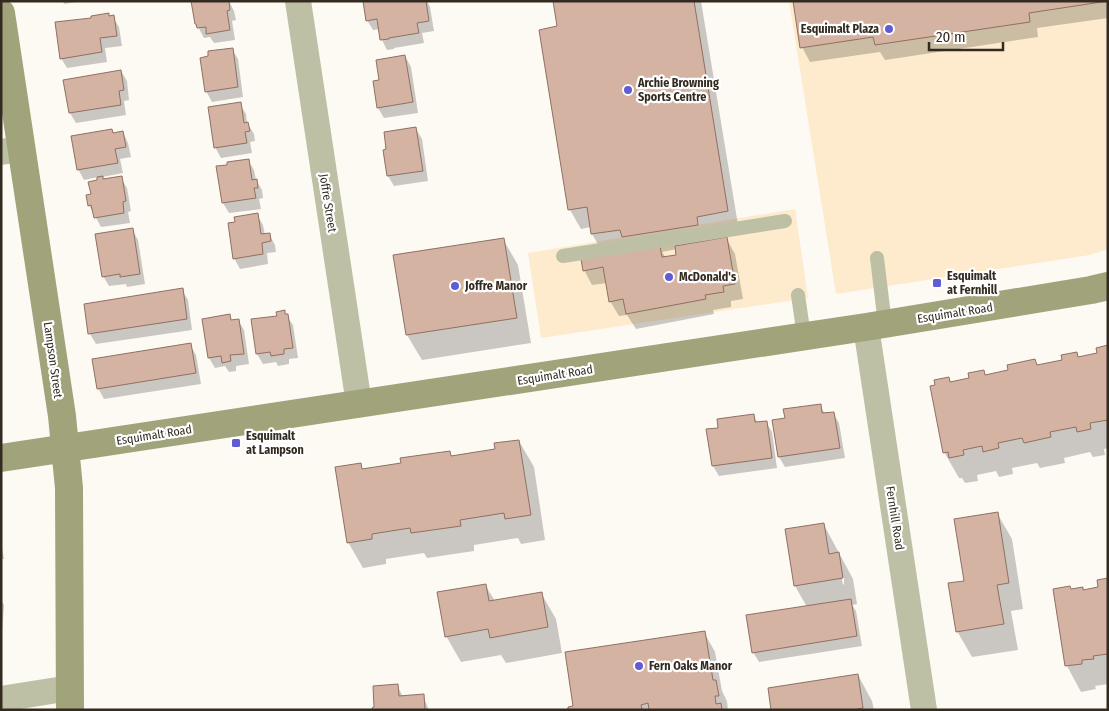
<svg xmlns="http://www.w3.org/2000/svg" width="1109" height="711" viewBox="0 0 1109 711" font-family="'Fira Sans Condensed',sans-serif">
	<rect width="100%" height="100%" fill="#fdf9f3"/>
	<path fill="#feebce" d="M789,1H1108V249L1090,255L836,294Z
		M795,209L808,298L541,338L528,253Z"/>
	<path fill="#0003" fill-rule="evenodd" d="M63,1H82L64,4Z
		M229,1L234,11L236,20L232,21L235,40L214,43L210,37L204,38L196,23Z
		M364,1H427L430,7L434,31L422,33L424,43L394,48V49L387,50L382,40L380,29L373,30L367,20Z
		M554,1H701L739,231L707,236L708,241L726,238L735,254L743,299L731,301V307L713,310L714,314L636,329L627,315L619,316L610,301L607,283L592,285L584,270L603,253L592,234L591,227L581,229L570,210L540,31L558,28ZM677,249L678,256L666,258L662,252Z
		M794,1H1108V18L1037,28L1038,37L885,60L880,52L810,62L802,47Z
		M109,17H113L119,27L122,46L105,48L107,62L67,68L61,58Z
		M232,49L238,59L243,97L212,102L206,91L210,57Z
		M405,56L411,67L418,113L384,118L378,108L380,81Z
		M121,71L127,81L129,100L124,101L126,115L76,123L70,113L65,81Z
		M240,104L246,114L247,123L254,134L255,141L250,142L252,153L221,158L215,147Z
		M416,129L422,139L428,181L394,186L388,176L384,151Z
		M112,130L114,134L123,132L128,143L131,157L120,159L123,173L102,177L104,180L121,178L127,188L131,211L128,212L130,223L101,227L89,205L99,181L98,177L84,180L78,169Z
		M248,160L254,170L256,180L262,190L263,198L259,199L261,209L229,213L223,203L218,167Z
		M257,215L263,225L265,235L269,234L275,245L276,252L267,253L268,264L240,269L234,258Z
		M132,229L138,240L145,284L127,287L126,284L109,286L103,276Z
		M503,239L518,265L531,343L422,360L407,335Z
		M182,290L188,300L192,330L96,344L90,334L85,305Z
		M284,312L293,325L298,358L289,359V364L278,366L276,362L263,364L257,354L252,320L278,317Z
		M229,316L232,321L238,320L244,330L249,364L236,366V371L229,372L225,366L215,368L209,358Z
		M190,345L196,355L201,384L104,399L98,388Z
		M1108,347V448L1104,449L1105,455L1093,457L1090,452L1064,458L1065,463L1040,468L1037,463L1012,468L1013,474L999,477L996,471L977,475L978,481L965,483L962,478H959L944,452L936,386L948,378L951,383L970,379L983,371L986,376L1010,371L1035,361L1038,366L1064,361L1076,353L1079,358L1098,354Z
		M820,405L825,414L833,413L839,423L845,458L785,467L779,457L786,419Z
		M753,415L758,423L766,422L772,432L777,468L719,476L713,466L708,430L719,429Z
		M519,441L534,467L545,540L521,544L518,538L474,545V551L427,558L424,553L386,559V564L363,568L348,542L360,465L363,470L402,464L449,452L452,457L496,450Z
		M997,513L1012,539L1023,609L1011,611L1018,650L972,657L957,631L965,582Z
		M824,525L853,579L857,604L852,605L856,611L862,646L759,662L753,652L807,607L795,586ZM841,574L844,578V584L843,585Z
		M1,541L4,559H1Z
		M1108,579V684L1095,686L1096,689L1081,692L1067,666L1054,590H1071L1082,588L1084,591L1100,588Z
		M485,585L495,601L541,593L556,619L562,653L506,663L501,655L461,662L446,636Z
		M1,600L4,605L2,632H1Z
		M704,632L715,652L722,691L727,701L728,710H569Z
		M858,675L872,701L874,710H772Z
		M397,685L403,697L423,696L429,710H373Z"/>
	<path fill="#d4b3a3" stroke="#8f7062" d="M191,1H229L230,10L227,11L230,30L206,34V27L197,28L196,24H195Z
		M363,1H426L429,21L417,23L419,33L389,38V39L380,40L377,19L366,21Z
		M553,1H694L728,211L697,217L698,225L622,237L620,230L591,234L587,207L568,210L539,30L557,26Z
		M793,1H1108L1029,13L1030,22L875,45L873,37L800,48Z
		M109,13V16L114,15L117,36L100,38L102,52L60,59L55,22L91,18V16Z
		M233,48L238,87L205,92L200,58L208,56V51Z
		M405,55L413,102L377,108L373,81L379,80L376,60Z
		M121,70L124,90L119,91L121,105L69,113L63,80Z
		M241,102L244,123L248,122L250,131L245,132L247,143L214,148L208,107Z
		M416,127L423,171L387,176L383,150L386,149L384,132Z
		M112,129L113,133L123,131L126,147L115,149L118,163L77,170L71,136Z
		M249,159L252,180L257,179L258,188H254L256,198L222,203L216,166L227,165V162Z
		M103,176V179L122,176L126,201L123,202L124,213L94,218L91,205L88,206L86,195L91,194L88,182L97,180V177Z
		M258,213L261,234L270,233L271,241L262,243L263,254L233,259L228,223L235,222L234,217Z
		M133,228L140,274L120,277V274L102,277L95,234Z
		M727,237L735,284L723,286L724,292L705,295L706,299L626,314L623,299L609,302L603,267L583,271L581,259L660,246L662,257L676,255L675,246Z
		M504,238L517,318L406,335L393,255Z
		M183,288L187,319L88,334L84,304Z
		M285,310V314H288L293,348L284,349V354L271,356L270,352L256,354L251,319L277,316L276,312Z
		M230,314L231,320L239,319L244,354L230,355L231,361L222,363L221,356L208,358L202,319Z
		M191,343L196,373L97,389L92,359Z
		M1108,345V420L1090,423L1091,429L1077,432L1076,427L1050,432L1051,437L1024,443L1022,438L998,443L999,448L983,452L982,446L963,450L964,455L949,458L948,452L943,453L930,386L935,385L934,380L949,377L950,382L969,378L968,373L984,370L985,375L1008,370L1007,365L1035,359L1037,365L1062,360L1061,355L1077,352L1078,357L1097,353L1096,348Z
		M821,404L822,413L834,412L840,448L778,457L772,420L785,418L783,409Z
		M754,414L755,422L767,421L772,458L712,466L706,429L718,428L717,419Z
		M519,440L531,515L505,519L504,513L460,520L461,526L411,533L410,528L372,534V539L347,543L335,467L361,463L362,469L401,463L400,458L450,451L451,456L495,449L494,443Z
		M998,512L1009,583L997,585L1004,624L956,632L948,583L964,581L954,519Z
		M824,523L829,554L839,552L843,578L794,586L785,529Z
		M1108,578V654L1093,656L1094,659L1082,660V664L1065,666L1053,589L1070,586L1071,589L1083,587V590L1098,587L1097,580Z
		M486,584L489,601L542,592L548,627L490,638L488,629L445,637L437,592Z
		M851,599L857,636L752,653L746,615Z
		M705,631L713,680H716L719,696H715L716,704L721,703L722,710H649L648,703L641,705L642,709L638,710H568V707L573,706L565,652Z
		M858,674L863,708L852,710H771L768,688Z
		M398,684L399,696L424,694L425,710H372V708L374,707L373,686Z"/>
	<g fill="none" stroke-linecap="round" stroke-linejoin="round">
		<path stroke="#bec0a5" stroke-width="14" d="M563,256L785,221
			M877,258L885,324
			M798,295L804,336"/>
		<path stroke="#bec0a5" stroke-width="26" d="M298,1L359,404
			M1,152L22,149
			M866,327L924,710
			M1,699L70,688"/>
		<path stroke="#a1a37b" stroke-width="28" d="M1,13L62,416L69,488L70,710
			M1,458L866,327L1091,290L1108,286"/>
	</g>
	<g fill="#605cd5" stroke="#fff" stroke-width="2">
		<circle cx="889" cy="29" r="5"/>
		<circle cx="628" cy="90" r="5"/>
		<circle cx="669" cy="277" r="5"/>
		<rect x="932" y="278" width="10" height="10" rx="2.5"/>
		<circle cx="455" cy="286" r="5"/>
		<rect x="231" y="438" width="10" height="10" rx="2.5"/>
		<circle cx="639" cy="666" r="5"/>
	</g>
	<g text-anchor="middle" stroke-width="4.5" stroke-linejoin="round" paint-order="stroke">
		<g font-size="12" font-weight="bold" fill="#332b20" stroke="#fff" text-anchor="start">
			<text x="879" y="33" text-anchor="end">Esquimalt Plaza</text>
			<text x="638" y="87">Archie Browning<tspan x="638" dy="14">Sports Centre</tspan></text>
			<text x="947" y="280">Esquimalt<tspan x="947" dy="14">at Fernhill</tspan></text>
			<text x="679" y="281">McDonald's</text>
			<text x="465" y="290">Joffre Manor</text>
			<text x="246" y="440">Esquimalt<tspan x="246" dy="14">at Lampson</tspan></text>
			<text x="649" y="670">Fern Oaks Manor</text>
		</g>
		<g font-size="12" fill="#332b20" stroke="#fff">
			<text transform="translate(328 203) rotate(81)" y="4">Joffre Street</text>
			<text transform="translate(955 313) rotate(-9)" y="4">Esquimalt Road</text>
			<text transform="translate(53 360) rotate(82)" y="4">Lampson Street</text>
			<text transform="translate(555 375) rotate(-9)" y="4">Esquimalt Road</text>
			<text transform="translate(154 435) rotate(-9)" y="4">Esquimalt Road</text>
			<text transform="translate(895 518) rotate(81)" y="4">Fernhill Road</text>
		</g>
	</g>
	<rect width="1109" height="711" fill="none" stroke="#332b20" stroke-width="5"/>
	<path d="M929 42v8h74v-8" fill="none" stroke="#332b20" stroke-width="2.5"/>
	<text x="936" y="42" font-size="15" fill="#332b20" stroke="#ffffff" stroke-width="4" paint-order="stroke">20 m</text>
</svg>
